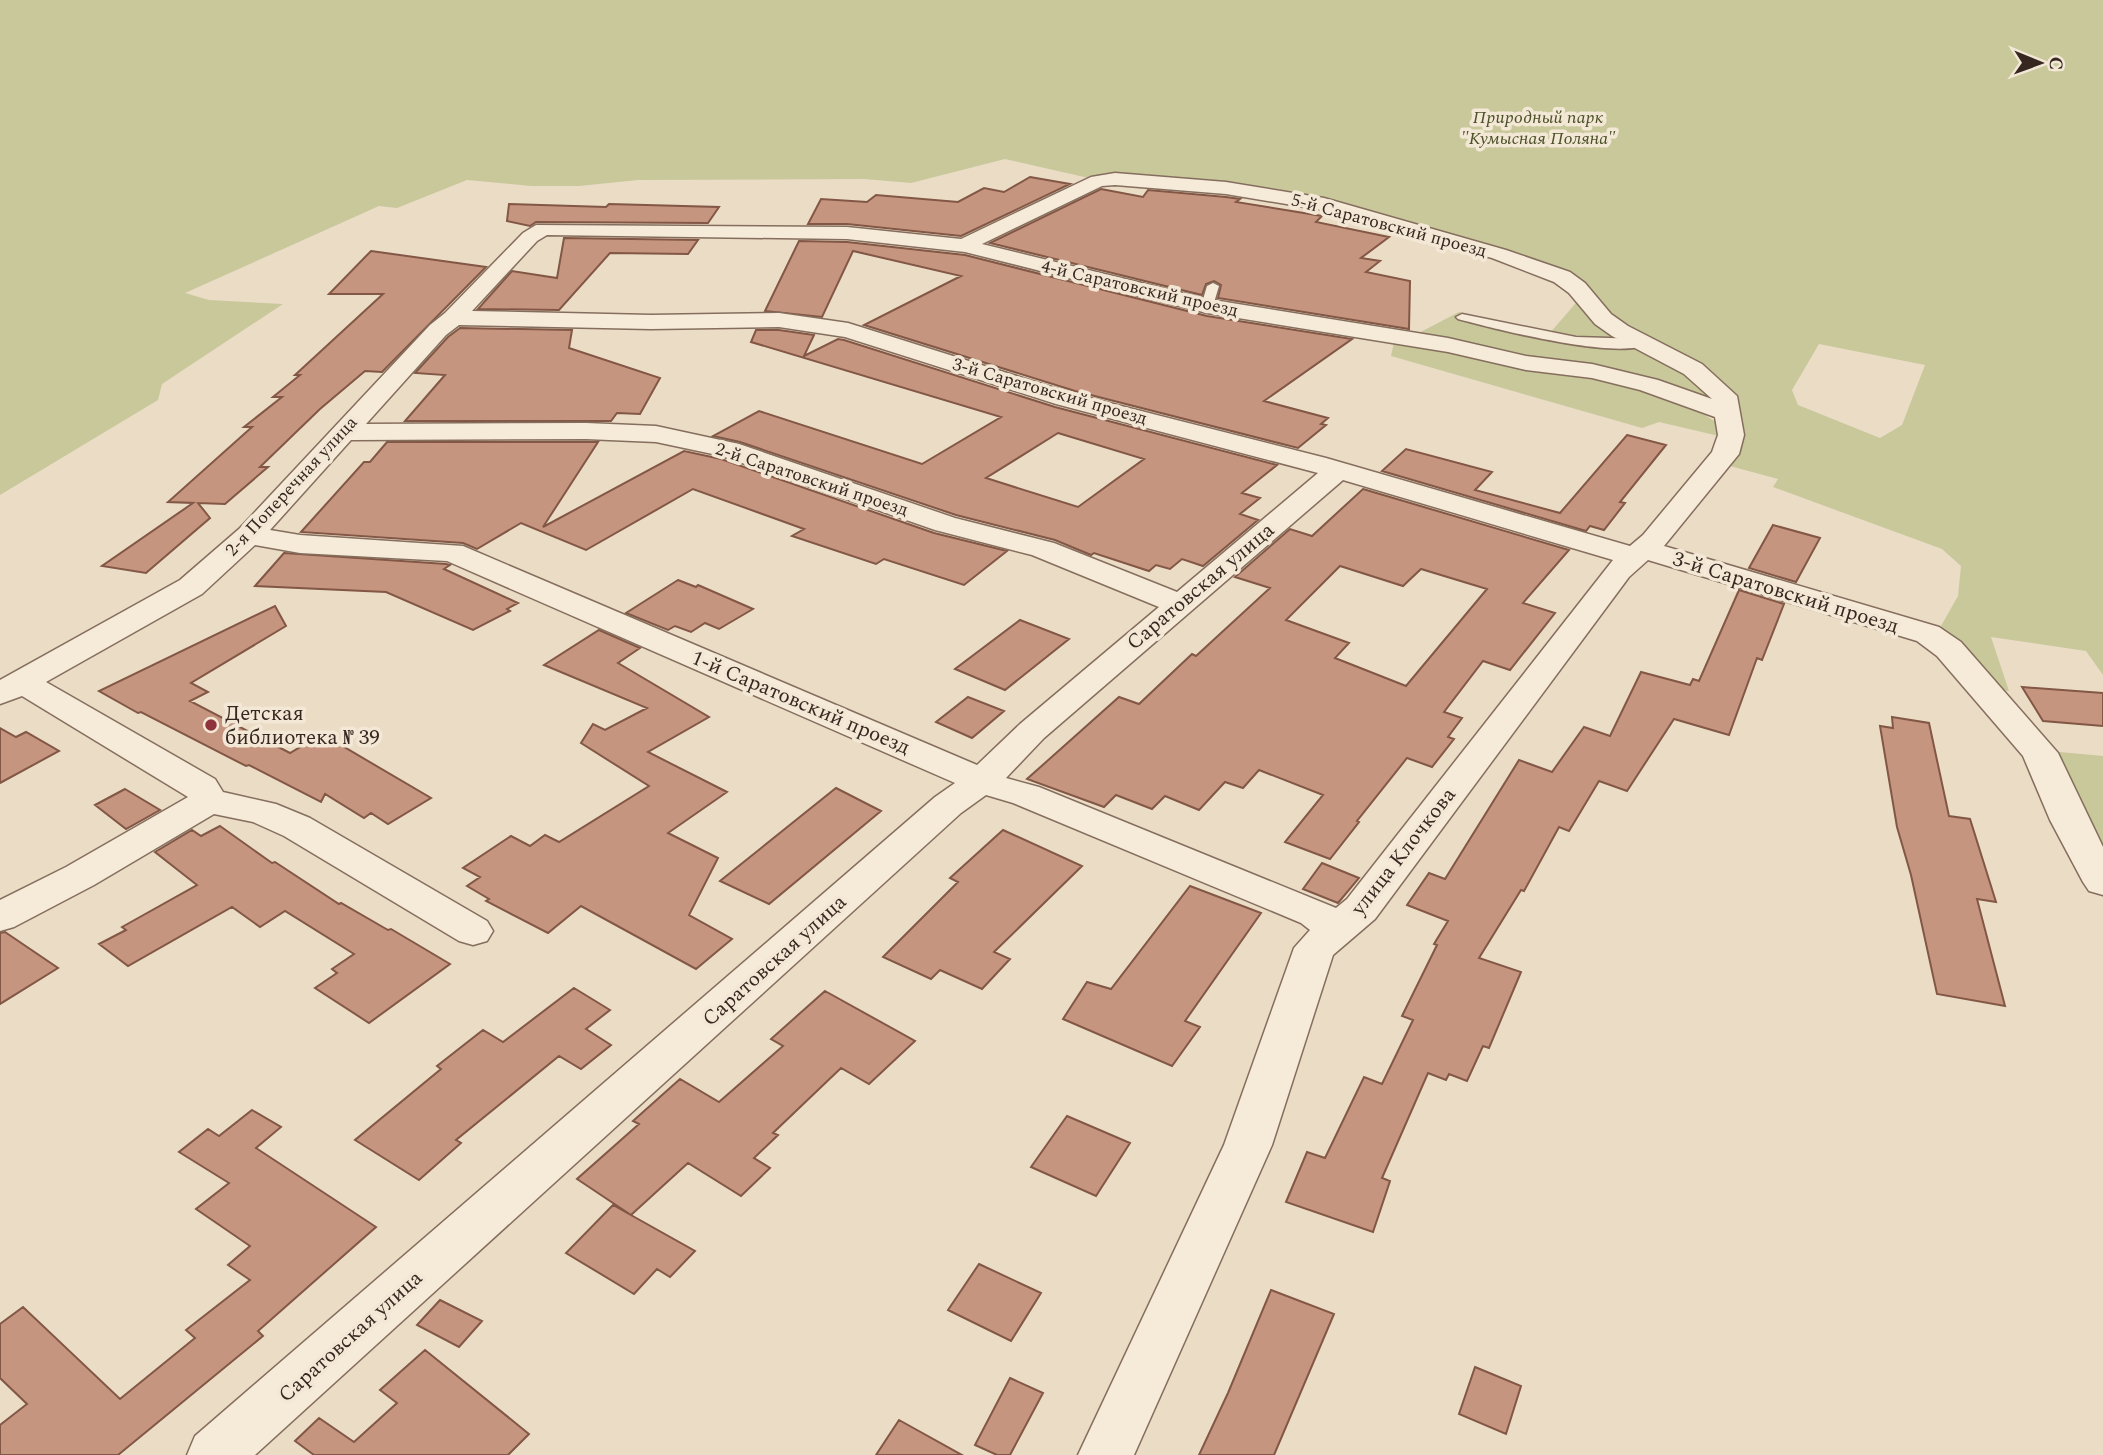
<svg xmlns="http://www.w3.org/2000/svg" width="2103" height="1455" viewBox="0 0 2103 1455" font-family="Spectral,serif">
	<rect width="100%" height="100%" fill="#ebdcc6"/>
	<path fill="#c8c89b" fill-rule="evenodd" d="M0,0H2103V675L2086,651L1991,637L2009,691L1996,690L1937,633L1958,596L1961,566L1942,549L1773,487L1778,479L1730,466L1740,438L1741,414L1704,398L1411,337L1459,312L1549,334L1588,289L1328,201L1093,179L1005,159L911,183L864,179L638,180L579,186H531L467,180L397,208L379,206L185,293L209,300L283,304L162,384L158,400L0,495ZM1819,344L1925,365L1902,425L1880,438L1798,405L1792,390Z
		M1394,342C1440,350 1486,358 1532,365C1595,376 1662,385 1716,422L1719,436L1659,422L1642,428L1391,356Z
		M2049,751L2103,756V856Z"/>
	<path fill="#c6957f" stroke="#825745" stroke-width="2" fill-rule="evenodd" d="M1030,177L1070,184L961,236L847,224H808L821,199L867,202L876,195L958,202L984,188L1004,192Z
		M1101,189L1143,197L1148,190L1226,197L1240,199L1236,202L1322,216L1316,222L1389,237L1361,258L1380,261L1366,272L1410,281L1409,329L1218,298L1221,285L1214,281L1206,284L1202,295L990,243Z
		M509,204L606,207L609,204L719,207L708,223L536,222L530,226L507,221Z
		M564,238L698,240L688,254L610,253L559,310L478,309L512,271L557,278Z
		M799,241L847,242L965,255L1207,316L1352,339L1264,401L1328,418L1321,424L1326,425L1298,448L1075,391L864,325L961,276L853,251L822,317L765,311Z
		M371,251L486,267L382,372L365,371L320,409L260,467H268L225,504L198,503L210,518L146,573L102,566L193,503L168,502L252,427H244L282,397H273L300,375H295L383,294H329Z
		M460,328L572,330L569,348L660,378L640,414L617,413L611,421H405L445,375L415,373L448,337Z
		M756,330H779L814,335L804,356L838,339L844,340L1055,407L1277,465L1242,493L1260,498L1240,514L1258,520L1203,566L1182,559L1170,569L1156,565L1149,571L1094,553L1091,555L1055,540L956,515L740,442L713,436L759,411L922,464L1001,417L751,342ZM1058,433L1144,459L1078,507L986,478Z
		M1627,435L1666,445L1620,502L1625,503L1604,530L1590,526L1586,531L1382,471L1406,449L1492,472L1475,490L1560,513Z
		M387,442H598L543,527L684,451L721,459L934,533L1007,551L964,585L884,559L876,564L792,536L804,529L693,489L586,550L521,523L477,549L463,543L301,532L364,462H370Z
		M1363,489L1569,550L1523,603L1555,613L1510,670L1483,661L1444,712L1462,718L1448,737L1454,739L1432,767L1407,758L1357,821L1359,822L1330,859L1285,842L1323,795L1259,770L1243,788L1225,782L1199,810L1165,796L1152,809L1116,795L1104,807L1027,779L1119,697L1139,704L1192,654L1196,656L1270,588L1235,577L1290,529L1312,536ZM1340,566L1403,586L1421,569L1487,589L1406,686L1335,658L1349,643L1286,620Z
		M1773,525L1820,538L1796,582L1749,568Z
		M284,553L446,564L450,565L444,569L518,603L507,609L510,611L473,630L386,592L255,586Z
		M678,580L696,587L698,585L753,609L719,629L705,623L691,632L675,626L668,630L626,613Z
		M1739,590L1784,604L1762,660L1757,658L1729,735L1674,719L1627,791L1599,781L1569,831L1559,827L1524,891L1521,890L1479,958L1521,972L1489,1048L1483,1046L1467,1081L1449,1074L1446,1080L1428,1073L1382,1178L1390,1181L1373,1232L1286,1202L1307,1152L1325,1158L1364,1077L1382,1084L1413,1020L1402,1016L1437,945L1434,944L1448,921L1407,905L1429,873L1445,879L1519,760L1552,772L1584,727L1610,736L1641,672L1690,685L1693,679L1699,681Z
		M275,606L286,626L191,683L208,692L190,701L290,753L322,734L431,798L388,824L371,813L364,818L325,794L321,802L249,765L246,766L141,712L138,713L99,691Z
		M1020,620L1069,639L1005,690L955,669Z
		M599,630L640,648L618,663L709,717L648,752L727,792L668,833L718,858L689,915L732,939L696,969L581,906L548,933L486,901L489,899L467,886L480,877L463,868L511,836L530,846L545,835L559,842L649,786L581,743L593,724L605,730L647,708L544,665Z
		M2022,687L2103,693V726L2043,721Z
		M968,697L1004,711L972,738L936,722Z
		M1892,717L1929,723L1949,816L1970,819L1996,902L1977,899L2005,1006L1937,994L1911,875L1897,827L1880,726L1893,728Z
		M0,728L16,737L26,732L59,751L0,783Z
		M836,788L881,811L769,904L720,881Z
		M125,789L160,810L126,829L95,805Z
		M220,826L272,863L275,862L339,904L341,903L388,930L391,929L450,964L369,1023L315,988L337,973L332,969L354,954L285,911L260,927L232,907L128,966L99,944L126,930L122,927L197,885L155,852L192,830L201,836Z
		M1003,830L1082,866L994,952L1010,959L982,989L940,970L931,979L883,957L958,882L950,878Z
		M1322,863L1359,878L1338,903L1303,889Z
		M1190,886L1261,913L1185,1021L1200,1027L1172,1066L1063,1019L1087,982L1111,989Z
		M5,932L58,968L0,1004V933Z
		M574,988L610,1010L586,1029L611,1045L581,1069L559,1056L456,1140L461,1143L419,1180L355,1140L441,1069L437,1066L483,1030L503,1042Z
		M825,991L915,1041L869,1084L841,1068L773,1133L778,1135L754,1158L770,1168L741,1196L688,1163L631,1215L577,1179L639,1124L633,1121L680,1079L719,1102L783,1046L771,1039Z
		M252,1110L281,1127L256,1148L376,1227L258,1331L263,1336L118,1455H0V1425L27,1404L0,1378V1324L23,1307L120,1399L195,1338L186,1330L250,1280L228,1265L250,1246L196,1209L229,1183L179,1152L208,1129L219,1136Z
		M1067,1116L1130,1143L1096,1196L1031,1167Z
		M613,1205L695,1251L670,1277L657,1269L634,1294L566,1253Z
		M979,1264L1041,1293L1011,1341L948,1310Z
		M1271,1290L1334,1314L1274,1455H1199L1228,1393Z
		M440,1300L482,1321L459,1347L417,1325Z
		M425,1350L529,1434L508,1455H314L295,1441L319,1418L354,1442L397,1403L380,1390Z
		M1475,1367L1521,1386L1506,1434L1459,1414Z
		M1010,1378L1043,1393L1010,1455H997L975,1445Z
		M899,1420L962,1455H876Z"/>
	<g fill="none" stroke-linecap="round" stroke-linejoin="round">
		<g stroke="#856e5d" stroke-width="3">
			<path id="service" d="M1213,283L1219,286L1213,306L1203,308L1201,306L1207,286Z
				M1462,314L1576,337L1642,339L1648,343C1623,362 1491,328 1458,319L1456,317Z"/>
		</g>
		<g stroke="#856e5d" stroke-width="3">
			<path id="minor" d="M1115,173L1226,182L1324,198L1506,250L1570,272L1585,283L1611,314L1628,326L1702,364L1737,396L1744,435L1739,454L1664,546L1939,627L1961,642L2058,753L2103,847V895L2089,891L2083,882L2050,820L2023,756L1937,656L1917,641L1648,560L1629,577L1375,919L1333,955L1272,1145L1134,1455H1078L1224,1145L1294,948L1310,930L1301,923L1013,803L986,795L961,813L255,1455H187L195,1436L935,797L955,783L447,561L300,553L255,545L202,594L46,682L215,779L223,792L276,804L310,818L487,921L493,931L487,941L473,945L459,941L284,836L253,822L214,814L94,885L14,927L0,931V900L66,867L188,797L22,696L0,704V680L180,580L239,529L430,325L445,313L523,233L536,225L847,227L961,239L1091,177ZM1115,185L1226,194L1322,210L1492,258L1554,282L1569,293L1595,324L1612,336L1684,374L1712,399L1658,380L1592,364L1526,356L1448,338L1207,299L982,244L1102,186ZM547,235L847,239L965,252L1207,313L1448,352L1526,370L1592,378L1640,390L1715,417L1718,435L1712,452L1643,535L1630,546L1326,458L1074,394L848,323L779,313L651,315L472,311L537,241ZM459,325L651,329L779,327L845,337L1056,404L1318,473L1177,592L1054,543L955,518L739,444L656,426L586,423L366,424L446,335ZM586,439L656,442L722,456L935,530L1032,555L1159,607L1020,724L977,765L463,546L300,535L270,530L351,440ZM1343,480L1613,560L1347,899L1336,908L1039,787L1006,778L1044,738Z"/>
		</g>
		<use href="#service" fill="#f6ead9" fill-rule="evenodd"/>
		<use href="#minor" fill="#f6ead9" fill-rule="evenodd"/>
	</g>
	<circle fill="#8f323c" stroke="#f3e7d5" stroke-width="2.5" cx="211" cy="725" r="7"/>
	<g text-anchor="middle" stroke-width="7" stroke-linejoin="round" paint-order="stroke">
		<g font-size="18" font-style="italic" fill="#4b5128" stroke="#f3e7d5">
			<text x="1538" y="123">Природный парк<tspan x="1538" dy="21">"Кумысная Поляна"</tspan></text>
		</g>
		<g font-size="18" fill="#362820" stroke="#f3e7d5">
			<text transform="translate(1389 225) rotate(15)" y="6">5-й Саратовский проезд</text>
			<text transform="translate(1140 288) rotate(13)" y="6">4-й Саратовский проезд</text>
			<text transform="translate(1050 391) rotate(16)" y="6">3-й Саратовский проезд</text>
			<text transform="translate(812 479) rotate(18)" y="6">2-й Саратовский проезд</text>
			<text transform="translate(291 486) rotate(-47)" y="6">2-я Поперечная улица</text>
		</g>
		<g font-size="21" fill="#362820" stroke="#f3e7d5">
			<text transform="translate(1200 586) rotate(-40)" y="7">Саратовская улица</text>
			<text transform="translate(1786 592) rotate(17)" y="7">3-й Саратовский проезд</text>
			<text transform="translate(801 702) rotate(23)" y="7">1-й Саратовский проезд</text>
			<text transform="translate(1403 851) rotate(-52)" y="7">улица Клочкова</text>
			<text transform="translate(774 960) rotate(-42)" y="7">Саратовская улица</text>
			<text transform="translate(350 1336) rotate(-42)" y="7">Саратовская улица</text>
		</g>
		<g font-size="21" fill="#362820" stroke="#f3e7d5" text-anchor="start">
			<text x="225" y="720">Детская<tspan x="225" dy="24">библиотека № 39</tspan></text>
		</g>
	</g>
	<g transform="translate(2040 63) rotate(91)" stroke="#f3e7d5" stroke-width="5" paint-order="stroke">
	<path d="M0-5L12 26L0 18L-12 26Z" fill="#362820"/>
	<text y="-10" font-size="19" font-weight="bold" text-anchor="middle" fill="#362820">С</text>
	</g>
</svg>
